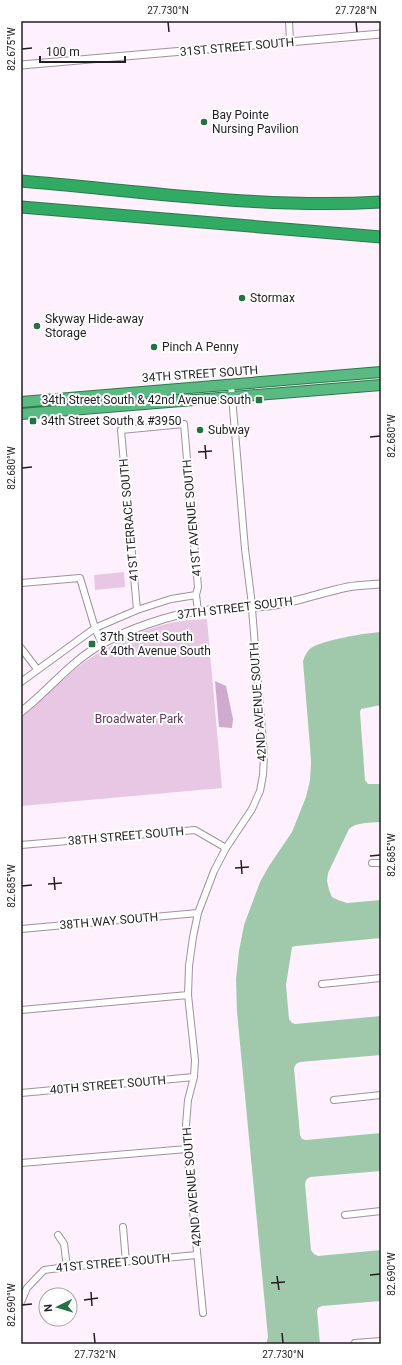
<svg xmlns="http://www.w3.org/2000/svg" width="402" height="1365" viewBox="0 0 402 1365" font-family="Roboto,sans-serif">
	<rect width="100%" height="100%" fill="#fef1fd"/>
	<path fill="#e8c7e5" d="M124,572L125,587L95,590L94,575Z
		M207,619L222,788L21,806V718C39,703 55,686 73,671C96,651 140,629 171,623C182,620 195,620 207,619Z"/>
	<path fill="#ceaacc" d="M215,681L226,686L233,719L232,728L219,727Z"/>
	<path fill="#a0c9ab" d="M381,632V705L361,709L360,712L365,780L368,784H381V822C371,823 356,822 349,829L328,873L327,881L329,890L332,897L338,900L347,903L381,900V938L296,946L292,947L286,985L289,1019L292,1023L295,1024L381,1016V1055L300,1062L296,1064L294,1068L300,1135L302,1139L306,1140L381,1133V1171L310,1177L306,1180L305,1184L311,1250L314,1254L318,1256L381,1250V1301L322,1306L318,1308L317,1311L320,1344H266L268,1337L237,1012L236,979L239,951L244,925L260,882L269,866L292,832L306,797L310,780L311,763L310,746L303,662C304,657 307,651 311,648C323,640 365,633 381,632Z"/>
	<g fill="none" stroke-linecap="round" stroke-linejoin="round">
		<g stroke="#a0919e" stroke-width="8">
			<path id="minor" d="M289,21L290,42
				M21,583L80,578L95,628L102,644
				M137,610L121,430L184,424L198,587L196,595L198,611
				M21,648L37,669
				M21,682L95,628L137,610L171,599L196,595
				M21,845L195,830L226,848
				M372,863H381
				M21,929L198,913
				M322,984L381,978
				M21,1010L188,995
				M21,1093L194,1077
				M334,1100L381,1095
				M21,1163L187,1149
				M345,1215L381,1211
				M123,1227L126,1262
				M58,1235L64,1244L67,1267
				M21,1302L27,1288L44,1270L67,1267L197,1255
				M203,1313L187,1149L186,1125L188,1100L194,1077L195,1060L188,995L189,966L193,937L198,913L214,871L226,848L252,809L260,791L263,775L264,755L251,597L245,549L231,385
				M355,1343L381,1341"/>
		</g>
		<g stroke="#a0919e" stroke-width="9">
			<path id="tertiary" d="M21,65L381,34
				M21,712C49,690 71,661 102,644C129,629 169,615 199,611C224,608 250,609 274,605C299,601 323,592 348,587C359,585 370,585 381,584"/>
		</g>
		<g stroke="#2c794c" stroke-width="12">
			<path id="trunk" d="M21,402L381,372
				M21,414L381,385"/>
		</g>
		<g stroke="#2c794c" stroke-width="13">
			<path id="motorway" d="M21,181C141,191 261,209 381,202
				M21,207L381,237"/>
		</g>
		<use href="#minor" stroke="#fff" stroke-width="6"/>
		<use href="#tertiary" stroke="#fff" stroke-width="7"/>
		<use href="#trunk" stroke="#5abb82" stroke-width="10"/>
		<use href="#motorway" stroke="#31aa63" stroke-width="11"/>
	</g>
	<path fill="none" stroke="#221d22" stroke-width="1.5" d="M168,22L169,32M356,22L357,32M22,49L32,48M370,437L380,436M205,445L206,459M198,452L212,451M22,468L32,467M370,856L380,855M241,860L242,874M235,868L249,867M54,877L55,890M48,884L62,883M22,886L32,885M370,1275L380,1274M277,1276L279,1290M271,1283L285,1282M91,1292L92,1306M84,1300L98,1298M22,1305L32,1304M94,1333L95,1343M282,1333L283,1343"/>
	<g fill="#237242" stroke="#fff" stroke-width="1.5">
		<circle cx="204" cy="122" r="4"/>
		<circle cx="242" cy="298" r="4"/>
		<circle cx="37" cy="326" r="4"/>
		<circle cx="154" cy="347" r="4"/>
		<rect x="255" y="396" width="8" height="8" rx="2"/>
		<rect x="29" y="417" width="8" height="8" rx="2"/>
		<circle cx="200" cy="430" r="4"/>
		<rect x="88" y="640" width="8" height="8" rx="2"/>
	</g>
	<g text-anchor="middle" stroke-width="4" stroke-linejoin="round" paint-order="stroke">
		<g font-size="12" fill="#221d22" stroke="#fff">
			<text transform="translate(237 47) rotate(-5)" y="4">31ST STREET SOUTH</text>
			<text transform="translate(200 374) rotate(-4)" y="4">34TH STREET SOUTH</text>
			<text transform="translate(192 518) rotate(-95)" y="4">41ST AVENUE SOUTH</text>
			<text transform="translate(129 520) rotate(-95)" y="4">41ST TERRACE SOUTH</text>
			<text transform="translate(235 608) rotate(-7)" y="4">37TH STREET SOUTH</text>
			<text transform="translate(258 702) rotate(-94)" y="4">42ND AVENUE SOUTH</text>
			<text transform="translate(126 836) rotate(-5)" y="4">38TH STREET SOUTH</text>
			<text transform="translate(109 921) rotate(-5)" y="4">38TH WAY SOUTH</text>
			<text transform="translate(108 1085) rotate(-5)" y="4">40TH STREET SOUTH</text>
			<text transform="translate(192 1187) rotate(-95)" y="4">42ND AVENUE SOUTH</text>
			<text transform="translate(113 1263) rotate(-5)" y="4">41ST STREET SOUTH</text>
		</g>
		<g font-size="12" fill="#221d22" stroke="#fff" text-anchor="start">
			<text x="212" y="119">Bay Pointe<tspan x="212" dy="14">Nursing Pavilion</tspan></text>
			<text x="250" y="302">Stormax</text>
			<text x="45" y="323">Skyway Hide-away<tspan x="45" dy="14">Storage</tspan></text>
			<text x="162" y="351">Pinch A Penny</text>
			<text x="251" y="404" text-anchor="end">34th Street South &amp; 42nd Avenue South</text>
			<text x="41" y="425">34th Street South &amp; #3950</text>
			<text x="208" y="434">Subway</text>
			<text x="100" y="641">37th Street South<tspan x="100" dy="14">&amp; 40th Avenue South</tspan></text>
		</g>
		<g font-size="12" fill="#653763" stroke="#fff">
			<text x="139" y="723">Broadwater Park</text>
		</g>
	</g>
	<rect width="402" height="1365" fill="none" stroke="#ffffff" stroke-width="44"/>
	<g transform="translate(58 1307) rotate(265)"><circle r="19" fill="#ffffff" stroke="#a7a5a7"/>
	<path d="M0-3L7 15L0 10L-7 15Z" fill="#237242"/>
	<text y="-6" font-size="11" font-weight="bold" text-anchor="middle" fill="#221d22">N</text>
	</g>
	<path d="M40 56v6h85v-6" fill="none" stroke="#221d22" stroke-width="2"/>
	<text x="46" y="56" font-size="12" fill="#221d22" stroke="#ffffff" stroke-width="3" paint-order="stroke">100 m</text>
	<rect x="22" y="22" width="358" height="1321" fill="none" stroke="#221d22" stroke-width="1.5"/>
	<g font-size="10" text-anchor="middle" fill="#221d22">
		<text x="168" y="14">27.730°N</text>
		<text x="356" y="14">27.728°N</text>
		<text transform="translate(11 49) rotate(-90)" y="4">82.675°W</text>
		<text transform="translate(391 436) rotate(-90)" y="4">82.680°W</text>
		<text transform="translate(11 468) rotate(-90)" y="4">82.680°W</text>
		<text transform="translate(391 855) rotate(-90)" y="4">82.685°W</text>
		<text transform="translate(11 886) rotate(-90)" y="4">82.685°W</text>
		<text transform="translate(391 1274) rotate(-90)" y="4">82.690°W</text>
		<text transform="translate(11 1305) rotate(-90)" y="4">82.690°W</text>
		<text x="95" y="1358">27.732°N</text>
		<text x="283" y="1358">27.730°N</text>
	</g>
</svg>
